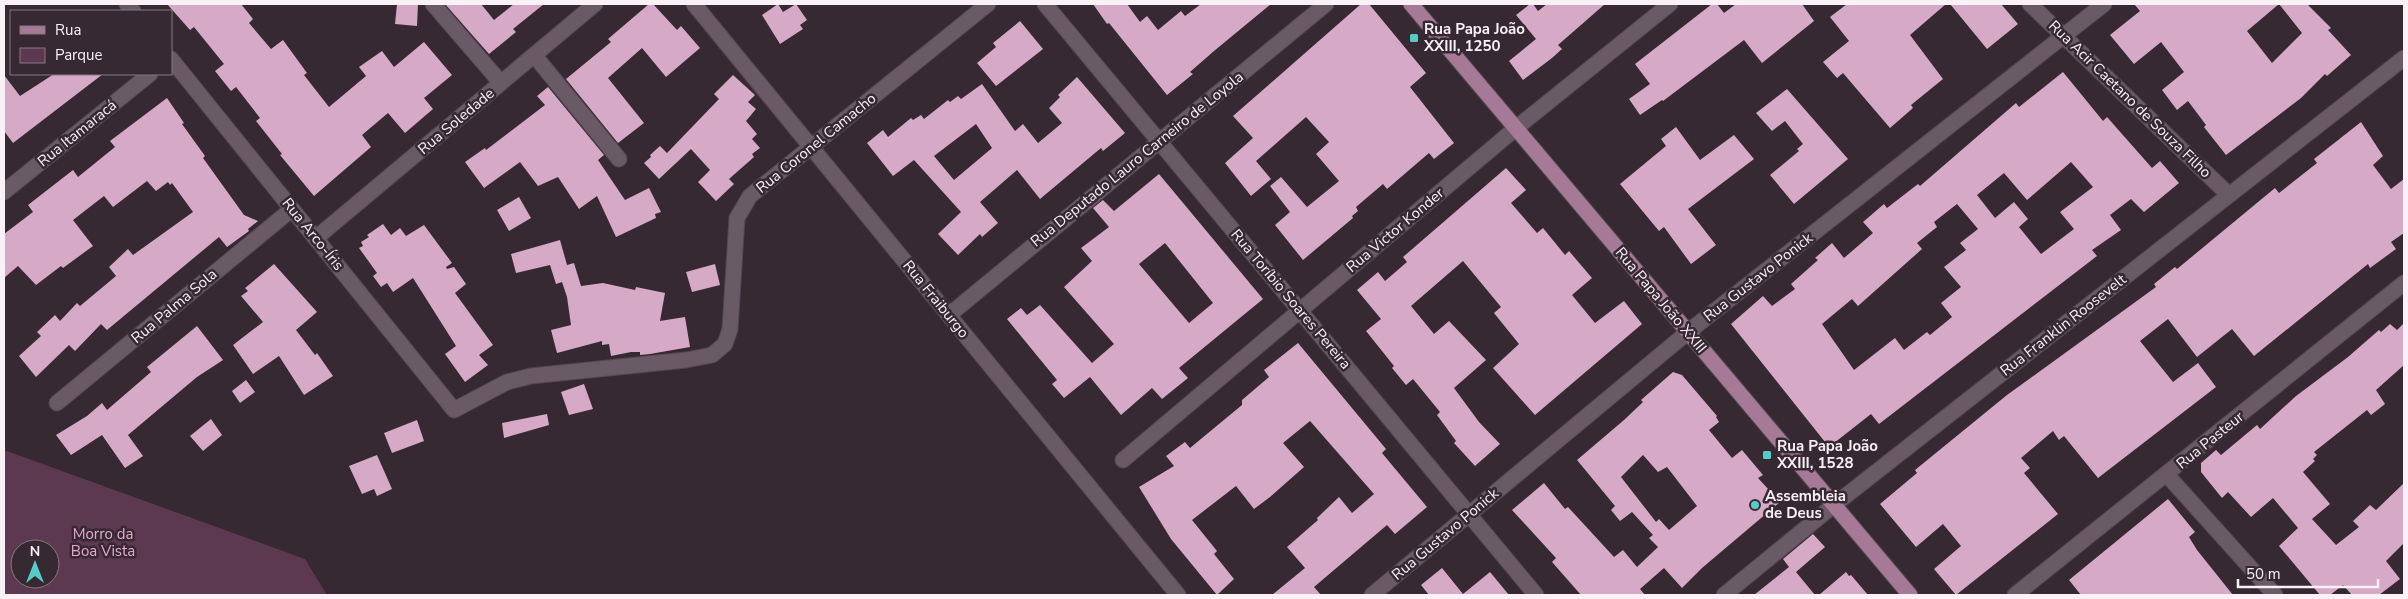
<svg xmlns="http://www.w3.org/2000/svg" width="2408" height="599" viewBox="0 0 2408 599" font-family="'Nunito Sans',sans-serif">
	<rect width="100%" height="100%" fill="#372932"/>
	<path fill="#5c3851" fill-rule="evenodd" d="M4,450L305,559L327,595H4ZM20,549H50V579H20Z"/>
	<path fill="#d6a9c7" fill-rule="evenodd" d="M167,4H241L253,19L249,23L271,49L283,40L307,73L304,75L329,107L366,76L359,67L382,51L394,67L424,42L452,75L424,98L433,109L405,133L388,113L362,135L371,147L314,196L280,155L282,154L256,121L260,118L236,87L231,91L215,71L224,64L194,27L190,30Z
		M397,4H418L417,26L395,24Z
		M445,4H481L494,20L514,4H544L513,29L516,32L489,54Z
		M649,4H653L677,30L681,26L700,48L666,77L642,48L608,78L644,123L618,143L566,79L611,42L608,39Z
		M778,4L783,12L796,4L807,20L800,25L803,29L780,44L762,15Z
		M1093,4H1127L1140,22L1147,16L1158,30L1181,11L1185,16L1201,4H1271L1214,51L1190,72L1193,74L1167,95L1109,23L1107,24Z
		M1361,4H1369L1426,73L1410,87L1454,143L1434,159L1429,153L1387,189L1383,184L1356,207L1358,211L1352,216L1353,218L1303,260L1275,225L1290,212L1270,186L1281,177L1307,207L1339,181L1316,154L1329,142L1306,117L1256,161L1271,179L1251,196L1225,163L1253,138L1233,116Z
		M1530,4H1533L1538,11L1547,4H1605L1558,45L1562,49L1552,58L1523,80L1509,61L1536,39L1516,15Z
		M1712,4H1717L1724,13L1736,4H1802L1814,21L1762,63L1744,40L1663,101L1662,100L1640,115L1629,99L1650,84L1635,64Z
		M1847,4H1946L1910,35L1943,79L1911,105L1913,108L1890,128L1843,73L1837,78L1823,62L1849,41L1830,17Z
		M1950,4H2001L2018,24L1987,49Z
		M2134,4H2279L2247,31L2272,63L2302,33L2279,4H2307L2331,28L2328,30L2351,55L2327,76L2325,74L2301,98L2226,155L2204,127L2206,125L2188,101L2177,110L2162,90L2184,72L2161,42L2134,64L2110,35L2140,11Z
		M1020,21L1043,49L996,86L977,63L996,47L993,43Z
		M2063,72L2103,121L2107,117L2152,168L2160,161L2179,183L2144,212L2131,199L2110,215L2121,230L2092,250L2097,256L1879,424L1871,414L1829,447L1731,324L1763,296L1772,306L1795,289L1791,284L1818,260L1815,258L1832,243L1844,258L1873,233L1863,222L1884,204L1887,208L1918,184L1920,186L2016,103L2019,107ZM2071,162L2093,187L2060,212L2074,229L2041,254L2019,227L2028,219L2014,202L1995,218L1977,195L2004,173L2027,200ZM1957,204L1978,229L1960,243L1966,250L1944,267L1961,287L1941,303L1952,317L1930,335L1927,332L1904,350L1895,338L1854,370L1822,324L1852,299L1858,306L1922,249L1917,243L1937,227L1934,222Z
		M54,74H103L13,143L4,131V75L20,96Z
		M733,75L755,95L748,102L756,109L746,121L757,134L752,139L760,148L752,154L754,157L729,179L734,184L716,201L698,182L710,170L691,149L659,179L644,163L651,157L650,155L660,146L667,153L719,99L714,94Z
		M1077,77L1125,133L1103,151L1101,148L1040,199L1017,170L980,202L998,223L982,237L980,234L958,255L938,234L961,212L914,160L893,176L867,143L883,130L888,137L911,118L913,120L921,115L924,119L948,100L950,102L958,96L961,99L982,84L1015,131L1023,124L1038,143L1062,123L1049,108L1060,97L1058,95ZM976,124L992,148L954,180L934,156Z
		M548,87L604,155L598,160L625,200L649,188L661,212L655,214L656,218L616,237L597,196L579,209L558,177L538,186L520,162L484,188L465,162L485,148L486,150L545,105L537,96Z
		M1787,89L1848,159L1794,204L1770,175L1799,151L1797,149L1803,144L1785,121L1772,131L1756,113Z
		M167,98L184,123L182,124L205,156L203,158L244,215L258,221L248,229L249,231L227,247L219,237L107,330L101,324L75,351L69,345L36,377L19,356L41,336L37,332L55,315L60,321L77,303L80,306L116,276L109,267L128,249L133,255L193,212L172,183L170,185L168,182L156,191L147,181L113,207L104,196L73,220L93,246L63,268L61,266L36,285L18,266L4,278V234L33,212L28,205L73,170L78,177L115,147L110,141Z
		M2361,122L2383,156L2373,165L2391,189L2404,179V233L2391,242L2396,249L2370,268L2368,264L2254,356L2232,329L2197,357L2168,319L2140,341L2173,382L2198,363L2216,387L2098,478L2064,436L2059,440L2053,431L2021,458L2030,468L2024,473L2058,514L1956,595L1934,569L1961,546L1943,524L1916,547L1880,504L1917,473L1915,470L2007,395L2156,287L2154,284L2175,267L2177,269L2275,188L2279,193L2317,163L2314,159Z
		M1676,127L1700,160L1734,135L1754,159L1688,209L1716,245L1691,264L1664,227L1659,231L1620,184L1666,146L1661,139Z
		M1506,168L1526,190L1511,203L1537,233L1543,228L1565,255L1569,251L1592,278L1572,295L1595,323L1624,301L1642,324L1535,415L1493,368L1519,344L1494,313L1501,307L1463,261L1411,306L1434,334L1449,321L1486,360L1454,388L1479,422L1500,444L1475,466L1454,443L1456,441L1437,415L1440,412L1413,379L1406,385L1392,368L1394,366L1366,331L1381,319L1357,290L1378,272L1385,281L1407,262L1403,257Z
		M1159,174L1263,299L1179,368L1188,378L1162,399L1152,388L1121,415L1090,377L1064,398L1052,384L1057,380L1007,319L1021,308L1027,315L1040,305L1092,363L1114,344L1064,287L1092,261L1081,248L1109,227L1093,208L1103,200L1114,211ZM1165,243L1213,303L1189,323L1139,264Z
		M519,197L531,218L509,231L497,210Z
		M383,224L391,235L400,228L406,236L424,225L452,263L446,267L447,269L454,267L466,284L455,293L493,345L479,355L488,365L465,382L445,354L456,346L413,278L393,292L387,283L381,287L373,276L377,273L359,248L363,246L361,242L369,237L367,235Z
		M560,240L567,265L574,263L581,286L603,283L635,290L636,287L665,293L660,321L685,317L690,347L650,354L640,355V352H631L611,356L609,344L602,345V341L557,353L551,330L571,325L567,297L562,282L556,284L550,265L516,273L511,254Z
		M274,264L317,312L296,330L315,355L317,353L333,376L304,395L279,356L253,374L233,345L263,322L241,296L248,291L245,288Z
		M715,264L720,285L692,292L686,272Z
		M2404,323V365L2376,390L2385,404L2371,415L2367,410L2314,452L2317,455L2313,459L2315,461L2303,472L2330,504L2312,519L2336,545L2359,527L2353,521L2370,505L2376,510L2404,483V543L2386,561L2400,579L2379,595H2352L2343,585L2330,595H2320L2279,546L2298,528L2273,498L2251,517L2228,492L2222,498L2201,472V463L2216,450L2221,455L2257,425L2260,429L2296,396L2348,357L2379,330L2381,332L2390,324L2397,330Z
		M197,326L223,360L197,377L128,435L143,456L125,468L102,435L71,455L56,435L87,416L102,403L107,410L151,372L147,367Z
		M1298,343L1386,449L1382,453L1427,507L1395,534L1387,525L1314,587L1321,595H1272L1305,568L1287,547L1318,520L1317,518L1339,497L1352,513L1374,494L1310,421L1283,443L1304,467L1270,497L1254,509L1236,486L1192,520L1217,551L1214,554L1234,579L1217,595L1171,539L1139,487L1174,466L1166,456L1185,442L1190,448L1242,405V400L1269,377L1264,370Z
		M1673,372L1682,375L1717,416L1716,417L1719,422L1709,430L1732,458L1742,450L1763,475L1758,478L1780,502L1702,568L1682,588L1664,568L1640,589L1645,595H1581L1552,562L1556,558L1512,510L1544,483L1565,509L1568,507L1614,557L1623,550L1637,567L1658,547L1649,538L1653,535L1632,512L1620,521L1611,510L1615,506L1577,460L1624,420L1643,402L1641,400ZM1643,455L1658,472L1667,467L1697,506L1669,530L1659,519L1656,522L1621,477Z
		M246,380L255,392L240,403L232,391Z
		M584,384L593,409L569,415L561,392Z
		M547,414L549,425L504,438L502,423Z
		M211,419L222,435L203,451L190,436Z
		M417,420L424,441L392,453L384,433Z
		M377,455L392,489L377,496L374,489L362,494L349,466Z
		M2168,499L2195,532L2189,537L2197,550L2233,595H2081L2069,580Z
		M1813,534L1825,547L1796,572L1815,595H1754L1789,567L1783,559Z
		M1442,568L1463,594L1490,572L1509,595H1429L1421,585Z
		M1846,572L1849,576L1851,575L1868,595H1819Z"/>
	<g fill="none" stroke-linecap="round" stroke-linejoin="round">
		<g stroke="#53474f" stroke-width="17">
			<path id="minor" d="M127,4L133,11
				M433,4L501,83
				M694,4L1178,595
				M1045,4L1536,595
				M2030,4L2229,195
				M534,55L619,159
				M171,59L454,410L507,382L531,376L686,360L712,355L725,344L730,329L737,218L750,196L988,4
				M4,192L150,74
				M316,238L595,4
				M949,315L1326,4
				M57,403L292,209
				M1123,460L1516,128L1670,4
				M2167,475L2275,595
				M1372,595L1688,332L2104,4
				M1724,595L1834,505L2404,58
				M2015,595L2404,283"/>
		</g>
		<g stroke="#53474f" stroke-width="17">
			<path id="primary" d="M1411,4L1910,595"/>
		</g>
		<use href="#minor" stroke="#6a5a65" stroke-width="15"/>
		<use href="#primary" stroke="#a67997" stroke-width="15"/>
	</g>
	<g fill="#54cdc8" stroke="#372932" stroke-width="2">
		<rect x="1409" y="33" width="10" height="10" rx="2.5"/>
		<rect x="1762" y="450" width="10" height="10" rx="2.5"/>
		<circle cx="1755" cy="505" r="5"/>
	</g>
	<g text-anchor="middle" stroke-width="5" stroke-linejoin="round" paint-order="stroke">
		<g font-size="15" font-weight="bold" fill="#faf1f7" stroke="#372932" text-anchor="start">
			<text x="1424" y="34">Rua Papa João<tspan x="1424" dy="17">XXIII, 1250</tspan></text>
			<text x="1777" y="451">Rua Papa João<tspan x="1777" dy="17">XXIII, 1528</tspan></text>
			<text x="1765" y="501">Assembleia<tspan x="1765" dy="17">de Deus</tspan></text>
		</g>
		<g font-size="15" fill="#faf1f7" stroke="#372932">
			<text transform="translate(2130 99) rotate(44)" y="5">Rua Acir Caetano de Souza Filho</text>
			<text transform="translate(456 121) rotate(-40)" y="5">Rua Soledade</text>
			<text transform="translate(77 133) rotate(-39)" y="5">Rua Itamaracá</text>
			<text transform="translate(816 143) rotate(-39)" y="5">Rua Coronel Camacho</text>
			<text transform="translate(1137 159) rotate(-39)" y="5">Rua Deputado Lauro Carneiro de Loyola</text>
			<text transform="translate(1395 230) rotate(-40)" y="5">Rua Victor Konder</text>
			<text transform="translate(313 234) rotate(51)" y="5">Rua Arco-Íris</text>
			<text transform="translate(1758 277) rotate(-38)" y="5">Rua Gustavo Ponick</text>
			<text transform="translate(936 299) rotate(51)" y="5">Rua Fraiburgo</text>
			<text transform="translate(1291 299) rotate(50)" y="5">Rua Toríbio Soares Pereira</text>
			<text transform="translate(1661 300) rotate(50)" y="5">Rua Papa João XXIII</text>
			<text transform="translate(174 306) rotate(-40)" y="5">Rua Palma Sola</text>
			<text transform="translate(2063 325) rotate(-38)" y="5">Rua Franklin Roosevelt</text>
			<text transform="translate(2210 440) rotate(-39)" y="5">Rua Pasteur</text>
			<text transform="translate(1445 534) rotate(-40)" y="5">Rua Gustavo Ponick</text>
		</g>
		<g font-size="15" fill="#e9a8d4" stroke="#372932">
			<text x="103" y="539">Morro da<tspan x="103" dy="17">Boa Vista</tspan></text>
		</g>
	</g>
	<rect width="2408" height="599" fill="none" stroke="#faf1f7" stroke-width="10"/>
	<rect x="10" y="10" width="162" height="65" fill="#372932" stroke="#857981"/>
	<rect x="20" y="26" width="25" height="8" fill="#a67997" stroke="#857981"/>
	<text x="55" y="35" font-size="15" fill="#faf1f7">Rua</text>
	<rect x="20" y="48" width="25" height="15" fill="#5c3851" stroke="#857981"/>
	<text x="55" y="60" font-size="15" fill="#faf1f7">Parque</text>
	<g transform="translate(35 564)"><circle r="24" fill="#372932" stroke="#857981"/>
	<path d="M0-4L9 19L0 12L-9 19Z" fill="#54cdc8"/>
	<text y="-8" font-size="14" font-weight="bold" text-anchor="middle" fill="#faf1f7">N</text>
	</g>
	<path d="M2238 579v8h140v-8" fill="none" stroke="#faf1f7" stroke-width="2.5"/>
	<text x="2246" y="579" font-size="15" fill="#faf1f7" stroke="#372932" stroke-width="4" paint-order="stroke">50 m</text>
</svg>
